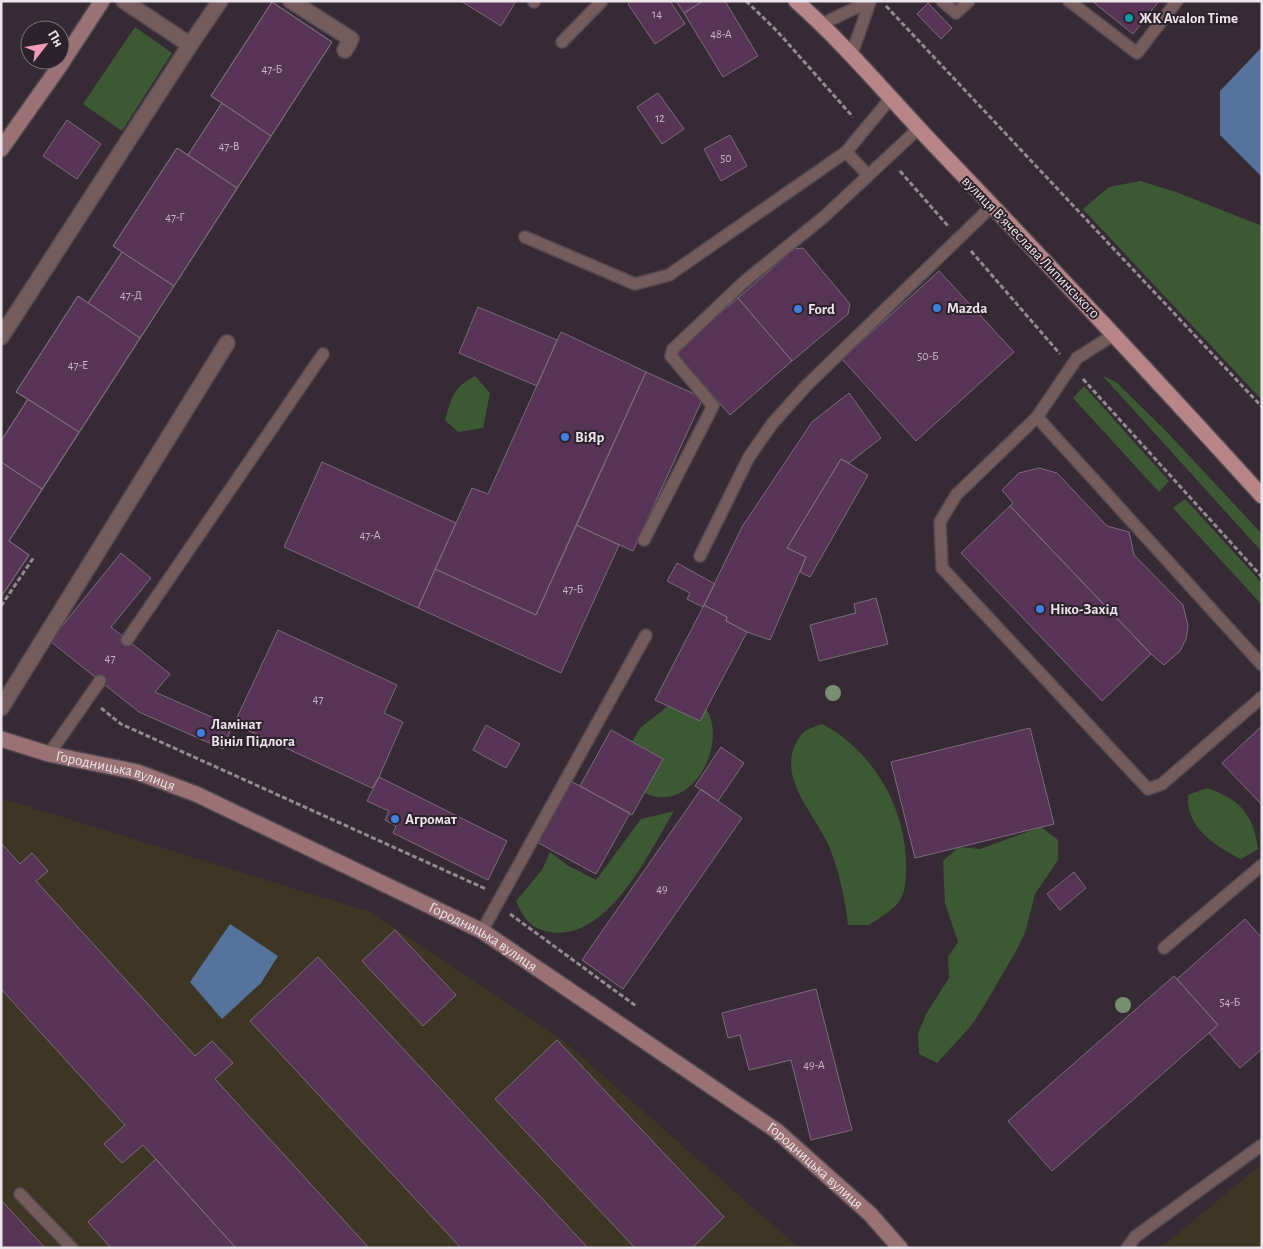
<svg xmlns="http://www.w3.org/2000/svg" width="1263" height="1249" viewBox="0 0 1263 1249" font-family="'Alegreya Sans',sans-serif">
	<rect width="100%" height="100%" fill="#362b35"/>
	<path fill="#3e3625" d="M1,798L370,912L561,1039L799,1248H1Z
		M1262,1164V1248H1160Z"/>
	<path fill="#3c5934" d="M135,27L172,53L122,131L83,104Z
		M1140,181L1176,192L1262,226V400L1083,209L1109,187Z
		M475,376L490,393L483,428L458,432L445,420C452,396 453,388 475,376Z
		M1103,376L1116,382L1165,430L1262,534V552Z
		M1084,386L1169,481L1159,492L1073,398Z
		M1185,499L1262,583V605L1173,508Z
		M672,703L705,706C708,712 711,718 712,724C718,755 694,801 658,797C652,796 645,793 640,791L630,746L640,728Z
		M822,724C872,750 904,805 906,860C906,872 907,887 901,898C896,909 879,918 869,925H848C845,898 839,871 829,846C814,812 771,772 802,734C806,729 817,726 822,724Z
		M1207,788C1240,800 1253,813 1258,849L1241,859C1215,846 1186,828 1188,795Z
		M674,811C650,851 608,942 550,932C530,928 524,919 516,901L542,870L550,852L567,865L596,880L641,819Z
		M1041,827L1058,840V860L1035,894L1025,933L1016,951L981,1011L970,1027L937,1063L919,1054L918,1034L926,1014L949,978L948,957L958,942L945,903L943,861L959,847L980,849Z"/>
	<path fill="#55739c" d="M1262,47V177L1220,135V91Z
		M230,924L278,956L261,983L222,1019L190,982Z"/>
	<path fill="#573355" stroke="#7a6e79" d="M461,1H516L501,26Z
		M632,1H670L685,24L655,44L628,4Z
		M676,1H703L684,13Z
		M703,1H725L758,56L723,77L684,13Z
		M1092,1H1159L1133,34Z
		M272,2L332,42L271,136L211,96Z
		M272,2L332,42L9,541L29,555L1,597V441L28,399L16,392L78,296L88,303L122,252L113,246L177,148L188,155L222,103L211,96Z
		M928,3L952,28L941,39L917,14Z
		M658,93L684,129L662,144L637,107Z
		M222,103L271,136L237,188L188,155Z
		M67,120L101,144L77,179L43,156Z
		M730,135L747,166L721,181L704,149Z
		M177,148L237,188L174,286L113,246Z
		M803,248L850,304L848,314L792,361L738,298L794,249Z
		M122,252L174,286L140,338L88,303Z
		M939,271L1014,352L916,441L842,359Z
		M78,296L140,338L79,432L16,392Z
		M738,298L792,361L730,415L675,352Z
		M478,307L557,340L537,386L459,353Z
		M561,332L646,372L536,615L435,569L472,488L488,494Z
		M646,372L703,398L633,551L576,525Z
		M849,393L881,438L849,463L841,459L787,548L806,557L770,640L747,632L726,621L727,617L704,605L742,527L812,422Z
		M28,399L79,432L42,489L1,462V441Z
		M841,459L868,475L810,577L800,572L806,557L787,548Z
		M1,462L42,489L9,541L29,555L1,597Z
		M322,462L456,523L418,608L284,547Z
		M1039,468L1057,473L1107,526L1129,532L1134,555L1183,605L1188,626L1186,639L1180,651L1164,665L1151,654L1010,506L1013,503L1002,490L1019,473Z
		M1010,506L1151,654L1102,701L961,553Z
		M576,525L619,545L561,673L418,608L435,569L536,615Z
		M121,553L151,578L111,627L170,674L155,692L232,726L223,749L139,712L50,641Z
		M677,563L715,584L703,607L687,599L690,593L667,581Z
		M876,598L888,644L819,661L810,625L856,613L854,604Z
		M704,605L727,617L726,621L747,632L700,721L655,700Z
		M278,630L397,685L384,713L403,722L379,777L372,788L234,724Z
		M486,725L520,744L506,768L473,750Z
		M1262,726V805L1222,763Z
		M1030,728L1054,824L915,858L891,762Z
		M611,730L663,759L632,815L580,786Z
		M721,747L744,763L718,801L695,786Z
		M379,777L507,841L488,880L393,833L396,826L385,820L389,811L367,801Z
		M567,779L630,813L596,874L533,840Z
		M701,789L742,818L623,989L582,960Z
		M1,843L20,864L32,853L48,871L36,881L195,1056L212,1041L233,1063L215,1079L369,1248H236L143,1145L122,1163L104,1144L125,1125L1,989Z
		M1074,872L1086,888L1060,910L1047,894Z
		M1245,919L1262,938V1049L1240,1068L1209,1033L1218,1025L1177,979Z
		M395,930L456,995L423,1026L362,961Z
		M318,957L588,1248H461L250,1021Z
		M1174,976L1218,1025L1052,1171L1008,1121Z
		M816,989L852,1130L811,1140L791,1060L749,1070L740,1035L728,1038L722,1013Z
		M557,1040L724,1217L692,1248H635L495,1099Z
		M156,1159L236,1248H111L88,1222Z
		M1,1200L45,1248H1Z"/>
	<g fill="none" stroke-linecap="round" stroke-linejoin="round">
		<g stroke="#534952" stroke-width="14">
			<path id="lane" d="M942,1L956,13L969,1
				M1069,1L1137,53L1177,1
				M534,2V1
				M822,24L870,1
				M562,42L602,1
				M851,56L870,2
				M846,152L867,174
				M525,237L635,284L669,275L846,152L890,99
				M1115,334L1077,358L1037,417L956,495L940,522L942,568L1148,789L1162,784L1262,697
				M1037,417L1262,665
				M644,540L713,406L671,356L673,349L745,281L825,216L918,129
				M700,556L749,457L772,424L807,385L992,206
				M127,640L323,354
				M49,754L100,681
				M482,931L646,635
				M1164,948L1262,865
				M20,1194L72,1248
				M1127,1248L1136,1236L1262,1145"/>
		</g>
		<g stroke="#534952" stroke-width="18">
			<path id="street" d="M124,1L190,45L220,1
				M291,1L351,39L345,50
				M1,337L190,45
				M1,708L227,343"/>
		</g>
		<g stroke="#534952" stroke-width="18">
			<g id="secondary">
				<path d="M1,149L59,67L102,1"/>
				<path id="s1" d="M1,739L49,754L137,772L196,794L482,931L777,1131L870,1214L900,1248"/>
			</g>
		</g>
		<g stroke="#534952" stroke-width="18">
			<path id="primary" d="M796,1C848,47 892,101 940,151C1049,265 1156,379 1262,496"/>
		</g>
		<path stroke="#938a92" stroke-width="3" stroke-dasharray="5 2.5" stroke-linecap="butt" d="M746,1L777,31L853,117
			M886,6L1262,407
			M900,171L948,226
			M971,251L1060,354
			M1083,379L1262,577
			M1,606L34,557
			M101,708L121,724L486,889
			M510,914L636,1006"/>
		<use href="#lane" stroke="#745b5c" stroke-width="11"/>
		<use href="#street" stroke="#745b5c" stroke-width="15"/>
		<use href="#secondary" stroke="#9a7275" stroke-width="15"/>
		<use href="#primary" stroke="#b78487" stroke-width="15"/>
	</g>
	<g fill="#778f70">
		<circle cx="833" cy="693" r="8"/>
		<circle cx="1123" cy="1005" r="8"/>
	</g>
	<circle fill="#0f9aa8" stroke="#2c222b" stroke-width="2" cx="1129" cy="18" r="5"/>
	<g fill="#3f7fe0" stroke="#2c222b" stroke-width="2">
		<circle cx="937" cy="308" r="5"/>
		<circle cx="798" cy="309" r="5"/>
		<circle cx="565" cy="437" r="5"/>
		<circle cx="1040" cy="609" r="5"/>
		<circle cx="201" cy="733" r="5"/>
		<circle cx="395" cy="819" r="5"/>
	</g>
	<g text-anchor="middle" stroke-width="4" stroke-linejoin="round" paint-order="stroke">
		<g font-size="12" fill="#c7b8c6">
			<text x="657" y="18">14</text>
			<text x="721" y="38">48-А</text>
			<text x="272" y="73">47-Б</text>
			<text x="660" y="122">12</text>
			<text x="229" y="150">47-В</text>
			<text x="726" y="162">50</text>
			<text x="175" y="221">47-Г</text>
			<text x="131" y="299">47-Д</text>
			<text x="928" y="360">50-Б</text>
			<text x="78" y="369">47-Е</text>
			<text x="370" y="539">47-А</text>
			<text x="573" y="593">47-Б</text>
			<text x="110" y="662">47</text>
			<text x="318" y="703">47</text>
			<text x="662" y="893">49</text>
			<text x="1230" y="1006">54-Б</text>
			<text x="814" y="1069">49-А</text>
		</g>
		<g font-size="15" font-weight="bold" fill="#ece5eb" stroke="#2c222b" text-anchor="start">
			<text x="1139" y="23">ЖК Avalon Time</text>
			<text x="947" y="313">Mazda</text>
			<text x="808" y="314">Ford</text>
			<text x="575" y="442">ВіЯр</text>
			<text x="1050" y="614">Ніко-Захід</text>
			<text x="211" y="729">Ламінат<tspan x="211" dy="17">Вініл Підлога</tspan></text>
			<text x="405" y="824">Агромат</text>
		</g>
		<g font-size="15" fill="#ece5eb" stroke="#2c222b">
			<text transform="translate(1031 247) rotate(46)" y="5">вулиця Вʼячеслава Липинського</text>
			<text dy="5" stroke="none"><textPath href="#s1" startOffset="119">Городницька вулиця</textPath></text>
			<text dy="5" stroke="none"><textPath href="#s1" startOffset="524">Городницька вулиця</textPath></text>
			<text dy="5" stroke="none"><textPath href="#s1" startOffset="928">Городницька вулиця</textPath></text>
		</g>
	</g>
	<rect width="1263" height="1249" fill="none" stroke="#ece5eb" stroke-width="5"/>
	<g transform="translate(45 45) rotate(59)"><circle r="24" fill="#2c222b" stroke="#797078"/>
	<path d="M0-4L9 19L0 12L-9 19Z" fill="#f09ab6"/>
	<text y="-8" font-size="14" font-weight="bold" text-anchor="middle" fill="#ece5eb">Пн</text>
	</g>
</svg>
